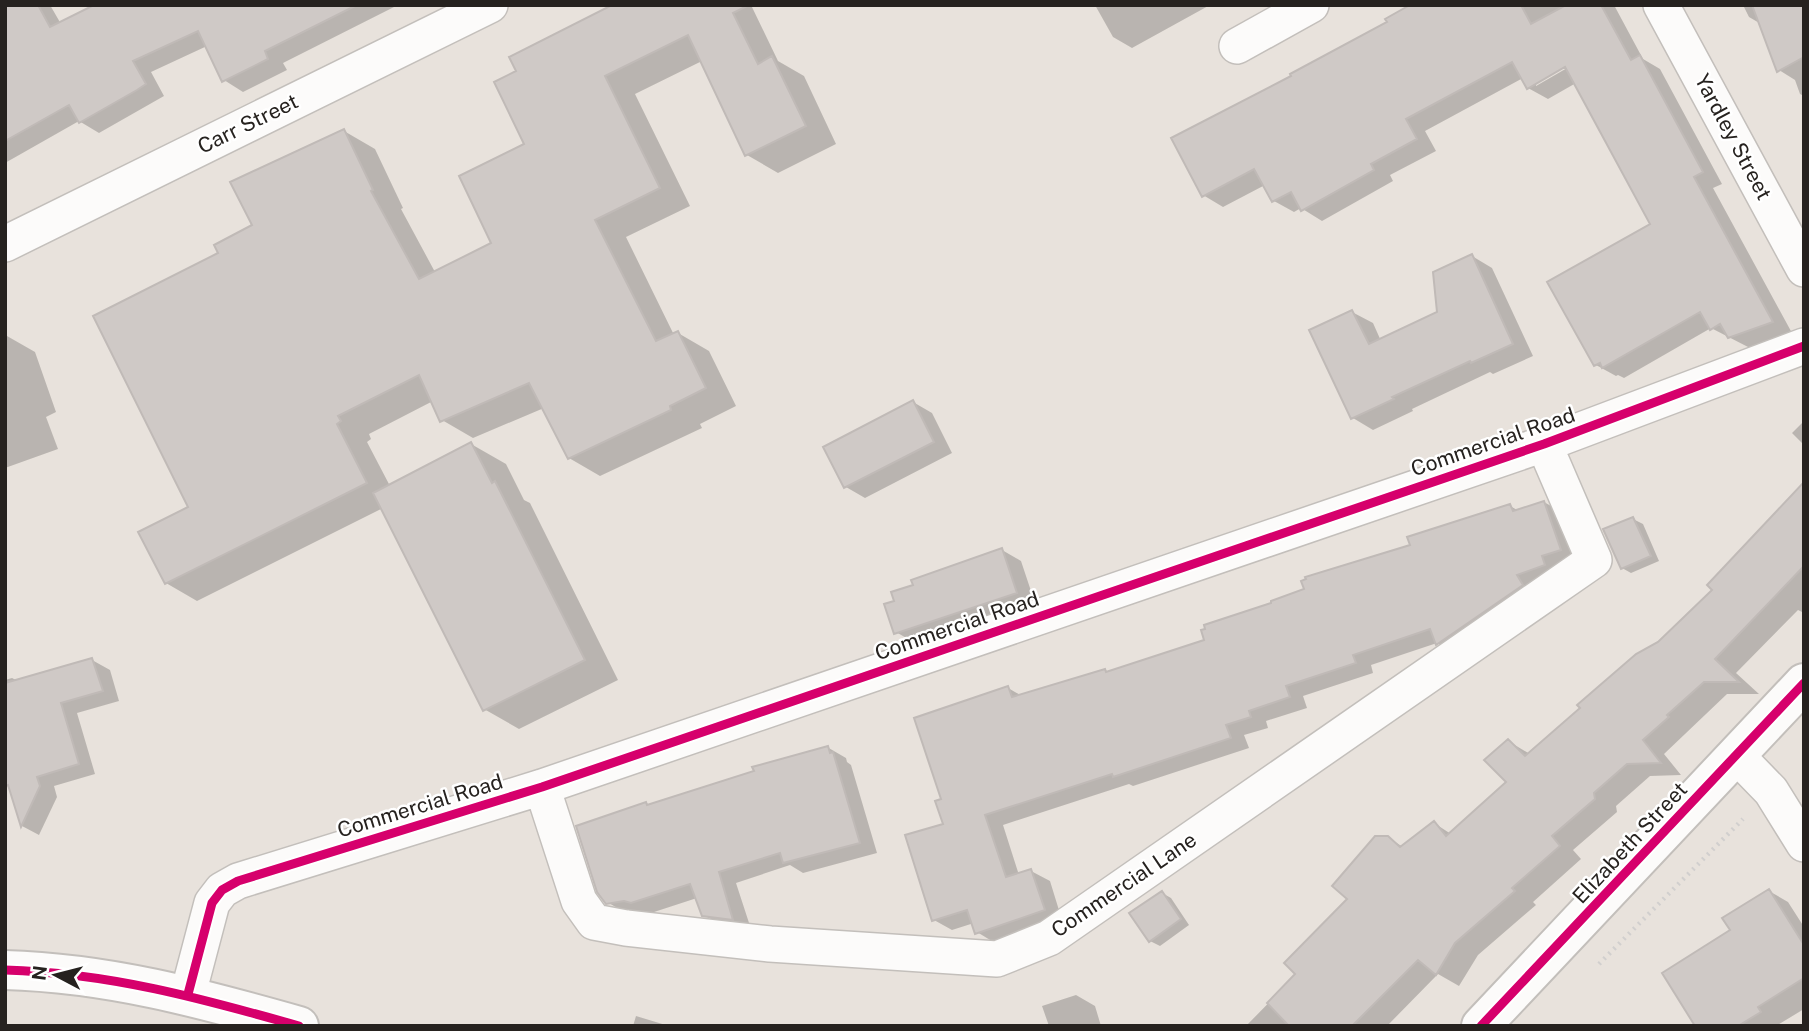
<svg xmlns="http://www.w3.org/2000/svg" width="1809" height="1031" viewBox="0 0 1809 1031" font-family="'Public Sans',sans-serif">
	<rect width="100%" height="100%" fill="#e8e2dc"/>
	<path fill="#0003" fill-rule="evenodd" d="M5,5H50L61,24L126,5H398L283,63L287,70L243,92L224,80L207,46L151,72L164,96L99,133L79,121L5,163Z
		M616,5H751L778,61L804,76L836,144L778,173L747,155L702,61L635,94L690,206L626,237L674,335L678,333L709,351L736,406L700,424L702,428L600,476L569,458L544,408L473,438L442,420L433,401L369,434L371,439L367,442L390,486L471,444L506,464L524,500L530,503L618,680L519,729L484,709L383,508L197,601L166,583L190,507L220,254L254,226L344,131L375,149L403,208L401,209L435,272L493,243L527,144L518,71Z
		M1095,5H1210L1132,48L1113,37Z
		M1415,5H1614L1643,59L1660,69L1722,184L1713,188L1792,333L1750,348L1711,328L1624,378L1618,375L1616,376L1596,365L1652,224L1576,83L1548,99L1528,88L1523,78L1425,131L1436,151L1390,175L1393,181L1322,221L1301,208L1294,212L1274,201L1265,185L1223,207L1203,195L1294,77L1389,22ZM1572,61L1574,64L1536,86V82Z
		M1743,5H1804V96L1800,94L1795,80L1779,70L1761,24L1749,17Z
		M1472,256L1492,268L1533,356L1493,374L1490,372L1412,409L1413,411L1373,430L1353,418L1352,312L1373,323L1381,341L1439,313Z
		M7,336L35,352L56,412L46,417L58,449L5,468V337Z
		M913,402L932,413L952,453L865,498L846,487Z
		M1804,421V445L1792,433Z
		M1804,485V613L1798,610L1736,673L1759,694H1727L1664,754L1681,775L1650,776L1616,806L1617,812L1573,850L1581,859L1533,902L1536,905L1478,955L1459,986L1438,974L1387,1026H1246L1297,974L1350,899L1387,837L1403,847L1434,823L1451,834L1508,782V741L1530,754L1659,644L1714,590Z
		M1544,502L1563,513L1579,560L1456,654L1437,643L1371,665L1373,673L1303,696L1307,708L1266,721L1268,728L1244,735L1249,748L1133,786L1129,784L1003,825L1019,875L1031,871L1050,881L1062,920L995,943L977,932L974,923L952,930L934,920L945,825L943,800L1008,688L1022,696L1105,671L1109,673L1206,641L1274,604L1510,506L1519,511Z
		M1633,519L1643,524L1659,561L1631,573L1622,568Z
		M1002,550L1021,561L1035,603L915,643L896,632Z
		M92,660L110,670L119,701L77,713L95,774L54,786L57,797L39,835L22,826L5,766V680L12,678L18,681Z
		M827,747L846,758L847,762L851,765L877,853L803,873L790,865L736,883L751,929L723,926L704,915L697,898L651,913L644,911L626,913L607,902L756,772Z
		M1769,891L1788,902L1804,927V1009L1776,1026H1697L1732,931Z
		M1162,893L1171,898L1189,925L1160,946L1150,941L1132,914Z
		M1076,995L1095,1006L1101,1026H1049L1042,1006Z
		M636,1016L669,1026H633Z"/>
	<path fill="#cfc9c6" stroke="#c0bab7" stroke-width="2" d="M5,5H38L50,27L94,5H357L265,51L268,59L222,82L198,31L133,61L146,84L137,90L79,123L69,105L5,141Z
		M612,5H749L733,13L758,64L772,56L806,126L745,156L688,35L605,76L660,188L595,220L656,341L678,331L706,388L670,406L671,410L568,459L529,383L440,422L419,375L338,416L341,421L337,424L367,483L165,584L138,532L188,507L93,316L218,253L214,245L252,225L230,182L344,129L373,190L371,191L419,279L491,243L459,176L524,144L494,82L516,71L509,57Z
		M1410,5H1521L1531,24L1566,5H1601L1631,60L1640,55L1703,172L1694,177L1773,322L1728,338L1720,324L1710,330L1700,312L1602,368L1600,363L1594,366L1547,282L1650,224L1565,67L1527,89L1512,62L1406,119L1417,139L1371,164L1374,170L1301,211L1291,192L1272,202L1254,169L1202,197L1171,138L1291,76L1290,74L1387,22L1385,19Z
		M1752,5H1804V57L1777,72Z
		M1472,254L1513,344L1471,363L1470,361L1392,397L1394,399L1351,419L1309,330L1352,310L1369,344L1437,312L1433,272Z
		M913,400L934,442L844,488L823,447Z
		M471,442L492,483L495,481L585,660L483,711L373,493Z
		M1804,482V566L1715,659L1739,682H1704L1667,715L1669,717L1643,740L1661,763L1627,764L1594,793L1595,799L1552,836L1560,846L1512,888L1515,891L1455,943L1436,975L1418,960L1352,1026H1289L1267,1003L1295,974L1284,963L1347,899L1332,886L1375,836H1388L1400,847L1434,821L1446,836L1506,782L1484,760L1508,739L1525,756L1580,708L1577,705L1636,654L1658,642L1712,590L1707,585Z
		M1544,501L1561,550L1542,556L1545,565L1517,575L1523,585L1436,645L1430,629L1353,655L1356,663L1286,686L1290,697L1249,711L1251,717L1226,725L1231,738L1113,777L1112,774L985,815L1006,877L1031,869L1045,910L975,934L967,910L932,921L905,835L943,824L935,801L941,799L914,718L1008,686L1012,697L1105,669L1106,672L1204,640L1201,630L1205,629L1204,625L1271,603V601L1304,589L1301,581L1306,579L1305,577L1410,545L1407,537L1510,504L1513,511Z
		M1633,517L1651,556L1621,569L1603,529Z
		M1002,548L1017,593L894,634L884,604L894,601L891,592L913,585L911,580Z
		M92,658L103,691L61,703L79,764L37,777L40,786L21,827L8,785L5,786V683Z
		M828,746L830,753L833,752L860,843L783,863L780,853L719,872L733,920L702,916L690,884L631,903L624,901L606,904L597,892L576,826L646,802L647,805L754,771L752,767Z
		M1769,889L1804,945V978L1758,1007L1761,1012L1738,1026H1695L1662,973L1730,930L1722,918Z
		M1162,891L1181,919L1149,942L1129,913Z"/>
	<g fill="none" stroke-linecap="round" stroke-linejoin="round">
		<g stroke="#c3bfbb" stroke-width="38">
			<path id="minor" d="M1661,5L1804,269
				M1237,46L1311,5
				M5,244L490,5
				M1736,755L1771,791L1804,844
				M542,787L579,901L594,922L626,928L770,944L997,959L1049,938L1594,560L1544,444
				M188,994L212,903L222,890L238,881L542,787L1544,444L1804,346"/>
		</g>
		<g stroke="#c3bfbb" stroke-width="42">
			<path id="secondary" d="M5,970C109,973 200,998 299,1026
				M1481,1026L1804,683"/>
		</g>
		<path stroke="#d1cfce" stroke-width="4.5" stroke-dasharray="2 5" stroke-linecap="butt" d="M1599,964L1743,819"/>
		<use href="#minor" stroke="#fcfbfa" stroke-width="35"/>
		<use href="#secondary" stroke="#fcfbfa" stroke-width="38"/>
		<g stroke="#fff" stroke-width="13">
			<path id="cycleway" d="M5,970C109,973 200,998 299,1026
				M188,994L212,903L222,890L238,881L542,787L1544,444L1804,346
				M1481,1026L1804,683"/>
		</g>
		<use href="#cycleway" stroke="#d6006c" stroke-width="9"/>
	</g>
	<g text-anchor="middle" stroke-width="5" stroke-linejoin="round" paint-order="stroke">
		<g font-size="21" fill="#26221f" stroke="#fff">
			<text transform="translate(248 124) rotate(-26)" y="7">Carr Street</text>
			<text transform="translate(1733 137) rotate(62)" y="7">Yardley Street</text>
			<text transform="translate(1493 442) rotate(-19)" y="7">Commercial Road</text>
			<text transform="translate(957 626) rotate(-19)" y="7">Commercial Road</text>
			<text transform="translate(420 806) rotate(-17)" y="7">Commercial Road</text>
			<text transform="translate(1630 843) rotate(-47)" y="7">Elizabeth Street</text>
			<text transform="translate(1124 885) rotate(-34)" y="7">Commercial Lane</text>
		</g>
	</g>
	<rect width="1809" height="1031" fill="none" stroke="#26221f" stroke-width="14"/>
	<g transform="translate(56 975) rotate(277)" stroke="#ffffff" stroke-width="5" paint-order="stroke">
	<path d="M0-5L12 26L0 18L-12 26Z" fill="#26221f"/>
	<text y="-10" font-size="19" font-weight="bold" text-anchor="middle" fill="#26221f">N</text>
	</g>
</svg>
